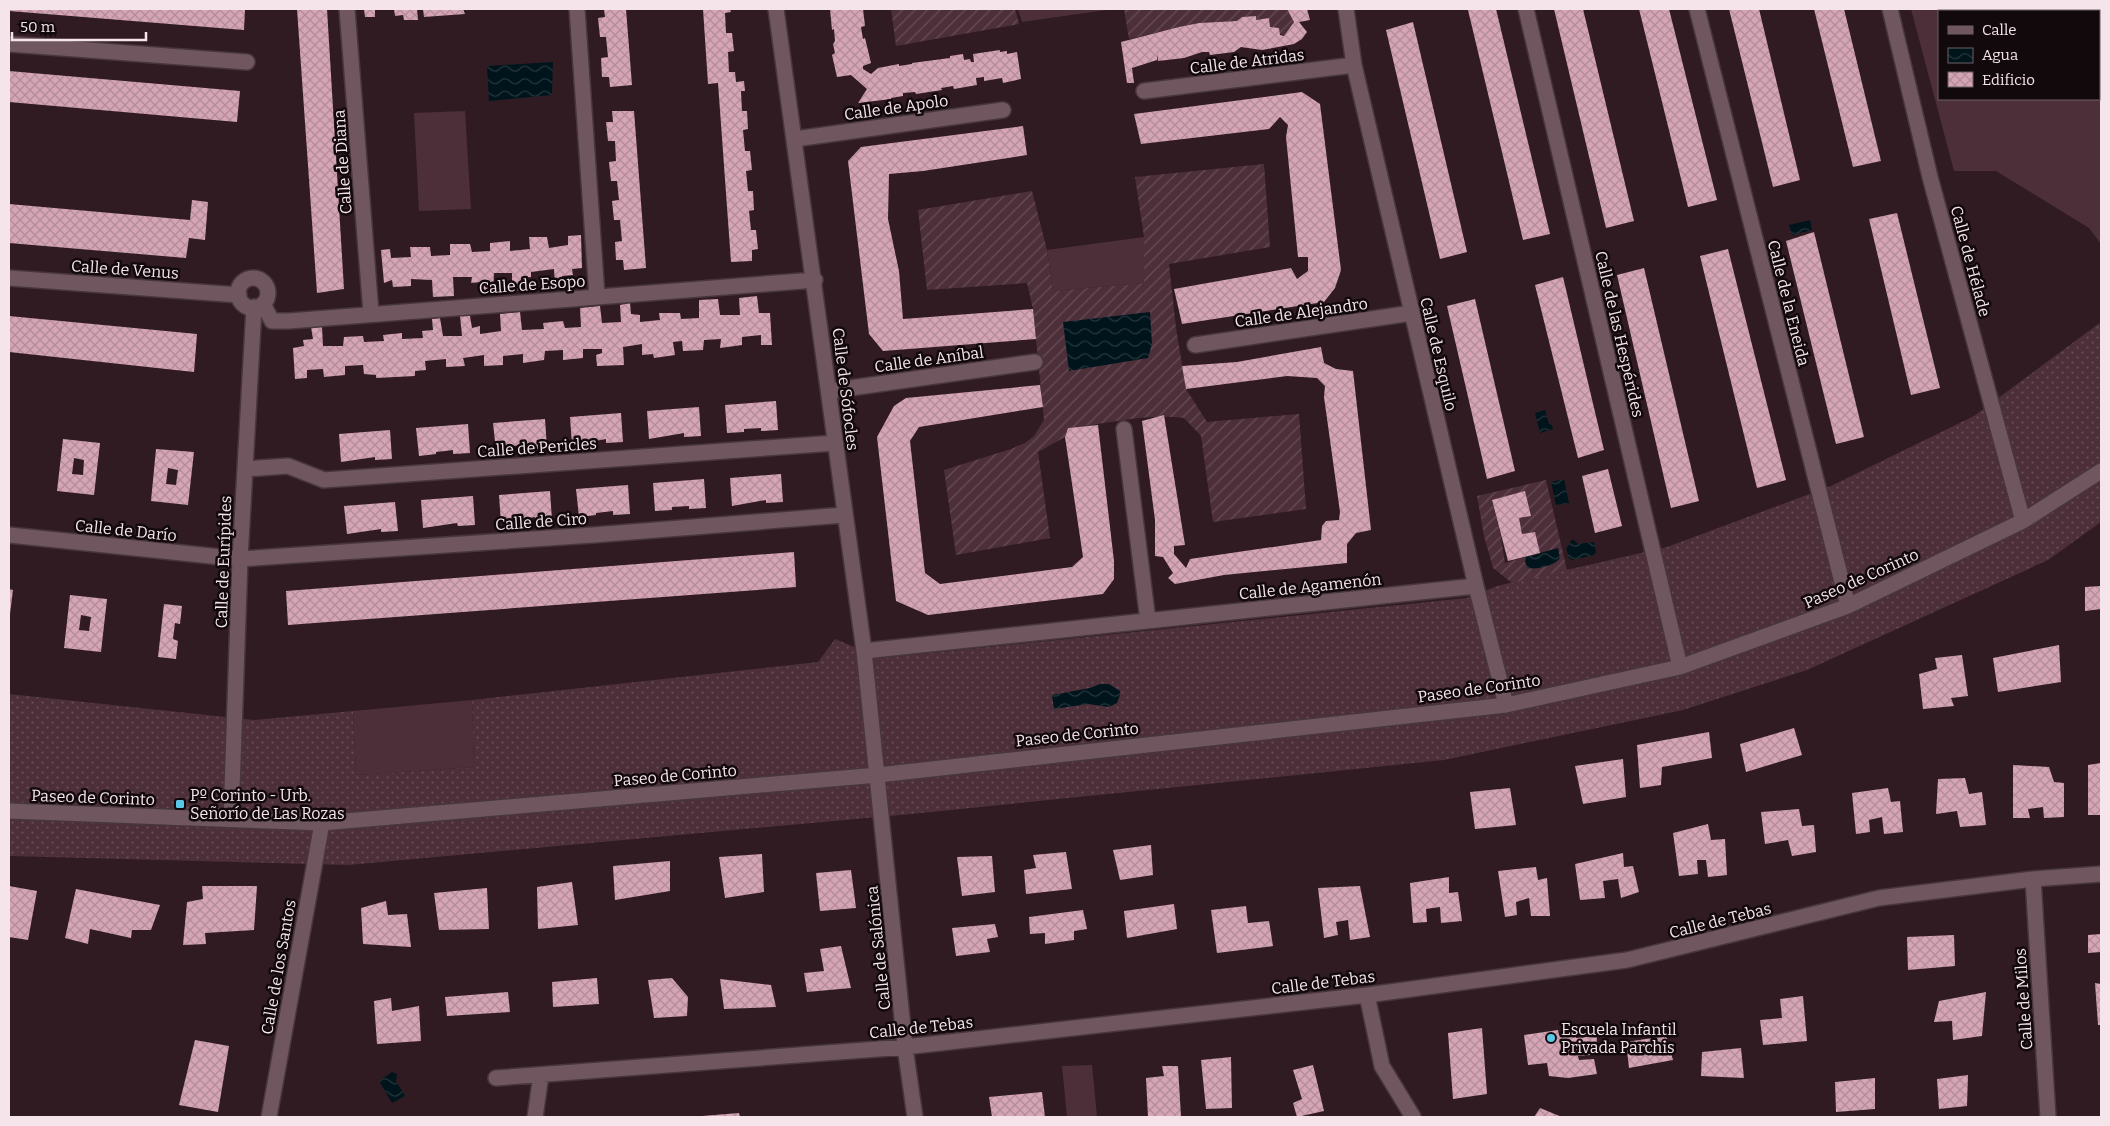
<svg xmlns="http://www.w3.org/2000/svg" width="2110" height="1126" viewBox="0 0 2110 1126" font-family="Bitter,serif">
	<defs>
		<pattern id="grass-dots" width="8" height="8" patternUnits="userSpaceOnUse" patternTransform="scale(1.25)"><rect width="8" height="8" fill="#4d2f3a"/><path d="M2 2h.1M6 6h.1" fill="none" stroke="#674d57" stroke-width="1.8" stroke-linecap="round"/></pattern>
		<pattern id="garden-furrows" width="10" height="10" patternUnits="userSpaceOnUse" patternTransform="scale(1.25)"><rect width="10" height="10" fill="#4d2f3a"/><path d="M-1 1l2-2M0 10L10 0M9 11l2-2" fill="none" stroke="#674d57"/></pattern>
		<pattern id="water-waves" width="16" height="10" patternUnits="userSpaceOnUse" patternTransform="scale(1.25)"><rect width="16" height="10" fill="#00141b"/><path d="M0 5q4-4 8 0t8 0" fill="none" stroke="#26363c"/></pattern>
		<pattern id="building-cross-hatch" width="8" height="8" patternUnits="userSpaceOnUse" patternTransform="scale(1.25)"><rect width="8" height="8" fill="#d5a4b5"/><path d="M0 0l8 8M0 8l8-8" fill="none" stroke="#b28c99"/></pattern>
	</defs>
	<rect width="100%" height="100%" fill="#301b23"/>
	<path fill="url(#grass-dots)" d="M2101,322V522L2048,560L1807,670L1683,710L1444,760L911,814L348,865L9,856V694L254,720L353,711L356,775L474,767L472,700L818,662L835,639L881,658L1467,598L1497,586L1667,547L1831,486L1974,416Z"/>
	<path fill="url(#garden-furrows)" fill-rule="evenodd" d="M891,9H1015L1019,24L896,46Z
		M1124,9H1287L1294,22L1284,36L1270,27L1269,18L1256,20V16L1242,17L1237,21L1198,23L1129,39Z
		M1264,164L1270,247L1169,264L1176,328L1186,389L1207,422L1299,414L1306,509L1213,522L1201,436L1184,418C1145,413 1107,424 1068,428L1065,437L1038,452L1050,538L956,555L944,470L1011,449L1025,443L1034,436L1044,420L1033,309L1027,283L927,290L918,210L1032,191L1047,250L1053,291L1144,283V237L1135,177Z
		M1546,480L1567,570L1512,583L1493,568L1484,536L1477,496ZM1525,492L1531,516L1519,518L1522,534L1539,553L1505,563L1500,532L1492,501Z"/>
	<path fill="#4d2f3a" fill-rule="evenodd" d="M1018,9H1113L1022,22Z
		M1911,9H2101V244L2089,228L1996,171H1954ZM1939,11H2099V99H1939Z
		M465,111L471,209L419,211L414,113Z
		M1144,237V283L1053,291L1047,250Z
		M472,700L474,767L356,775L353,711Z
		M1092,1065L1097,1117H1067L1062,1066Z"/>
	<path fill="url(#water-waves)" d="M553,62L552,95L489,101L487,66Z
		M1810,220L1812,230L1792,235L1789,225Z
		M1150,312L1152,344L1148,358L1069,371L1063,322Z
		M1545,410L1549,424L1552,425L1553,429L1540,433L1535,413Z
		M1564,479L1569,503L1556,505L1551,482Z
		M1571,540H1574L1578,544L1594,542L1596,552L1594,555L1572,560L1569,558L1566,548L1570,544Z
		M1558,548L1560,558C1555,565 1538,570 1528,568L1525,562L1526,557Z
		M1100,684H1109L1120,691V695L1117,703L1109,707L1088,704L1054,709L1052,695L1090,688Z
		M392,1072L397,1074L396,1081L405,1096L392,1103L379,1081Z"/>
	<path fill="url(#building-cross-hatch)" fill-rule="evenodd" d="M9,9H245L244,30L9,11Z
		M297,9H327L344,289L317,293Z
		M364,9H375V17H365Z
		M394,9H417L418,20H404L403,15L395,16Z
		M423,9H463L465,14L424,17Z
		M604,9H626L632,85L610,87L609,77H602L601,58L608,57L606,37H600L598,18L605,17Z
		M703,9H730L731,12L725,13L726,33H732L734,51L728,52L729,72H735L736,82L744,81L745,91H741L742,111H747L748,129L743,130L745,151H750L752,170L746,171L748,191H753L754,210L749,211L751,230H756L758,249L752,250V261L731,262L718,83L708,84Z
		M830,9H863L865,26L861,27L863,39L865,38L871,63L863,66V69L871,74L878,68L899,64V66L912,64V63L950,58V56L963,54L964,60L970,59L971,62H974L973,54L1000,50V52L1007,51V54L1017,52L1021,79L1003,83L1002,78L984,81V77L976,78L977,85L954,89L953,86L941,88L942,90L916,94L915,92L903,93V96L891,98V99L858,103L867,89L851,75L837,77L832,55L835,53L833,44L835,41L834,29L832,30Z
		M1287,9H1307L1310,20L1299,22L1307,32L1302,39L1294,44L1262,50L1241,47L1234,52L1210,55L1209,52H1202L1184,58L1158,61L1157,54V60L1132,68L1134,83H1127L1121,42L1179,27L1199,23L1237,21L1242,17L1256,16V20L1269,18L1270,27L1279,28L1280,35L1284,36L1294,22Z
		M1473,9H1496L1550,234L1523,240L1468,10Z
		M1554,9H1583L1634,221L1606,228Z
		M1639,9H1669L1717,200L1688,207Z
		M1729,9H1759L1800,180L1773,187Z
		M1814,9H1844L1881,161L1853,167Z
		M1413,22L1467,252L1440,259L1386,30Z
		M9,71L240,91L237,122L9,102Z
		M1302,92L1320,104L1341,270L1335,288L1324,302L1182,324L1174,289L1291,268L1297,279L1308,271V257H1298L1286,137L1288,125L1280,117L1269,129L1141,144L1134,114Z
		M612,111H634L646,268L624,270L623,260H616L615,242L622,241L620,220H614L612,201L619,200L617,181H611L609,162L616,161L615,141H608L606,122H613Z
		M1023,126L1027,155L923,171L889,174L888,219L899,271L903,319L1033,309L1036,339L883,351L869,334L848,161L861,147Z
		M192,200L208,202L205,240L189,238L186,258L9,243V204L190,220Z
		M1897,213L1940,388L1911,395L1869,219Z
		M1814,232L1864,437L1836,444L1786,241Z
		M581,235L582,268L572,269L573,275L562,276L564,287L555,288L554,269L531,272V277L524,278L523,291H512V273H494L493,292L482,293L481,282L471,283L472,277H453L454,296L433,297L432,280L411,279V286L393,287L392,280L384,283L381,250L390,249L391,258L411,257L410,247H430L431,256L450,255V244H470L472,252L490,251V243L510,241V251L530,249L529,237H547L549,248L568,245V236Z
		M1728,249L1786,480L1757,488L1700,256Z
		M1644,268L1699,501L1671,508L1617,275Z
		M1563,277L1604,450L1578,458L1535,285Z
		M757,296L759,313H770L772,345H761V335L742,337V345L720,348L721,339L704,340L703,350L683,351L682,341L673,342L675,355L654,358L653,354L642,355V344L623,347L624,365L597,366L596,355L602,353V349H583V358L563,360V350L545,351L544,360L523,363V354L503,356V365L484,366V355L463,358L465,366L446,367V359L425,361L426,370L415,371V376L376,378V375L364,374L363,365L345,366V375L324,377L323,369L307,370V378L295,379L293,348L304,346L303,340L313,339L311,327H322L323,346H343L344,337L363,336L364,342L384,341L383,335L402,333V339L423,338L422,331L433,330L432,319L440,318L443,336H462L460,316H470L472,328L480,326V334L501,331L500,314L520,312L522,330L544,329L543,323L563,321L565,328L581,327L580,308L600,306L602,323L621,322L620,305L630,303L631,314L640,315V322L660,320L659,313H680L681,319L699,318V300L718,299L720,315H740L739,298Z
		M1475,299L1515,471L1487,479L1447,306Z
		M9,316L197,334L194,372L9,352Z
		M1321,347L1324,363L1336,369L1353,371L1371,530L1356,533L1347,544V563L1224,575L1175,584L1168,578L1173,573L1163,557L1155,556V520L1142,421L1164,415L1185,545L1174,546V554L1186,568L1190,559L1321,540L1322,526L1326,521L1339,520L1340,512L1324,397L1325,386L1317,378L1287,376L1186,389L1182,366L1237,362Z
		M1040,385L1043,407L919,427L910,441L925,573L940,584L1072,567L1083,557L1065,437L1068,428L1098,425L1114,561V579L1103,594L928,615L896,601L877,437L894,406L906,398Z
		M776,401L778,430L761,431V428L744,429V432L727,433L725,405Z
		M699,407L701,436L684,437V433L649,439L647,411Z
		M621,413L623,442L606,443V439L572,445L570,417Z
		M545,419L547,448L530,449V445L513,446V449L496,451L493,423Z
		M468,424L470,453L453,454V450L445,451L436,452V454L419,456L416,428Z
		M390,430L392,459L375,460V457L341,462L339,434Z
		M63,439L100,443L94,495L57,491ZM74,458L84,460L83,475L72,474Z
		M156,449L194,452L188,505L151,501ZM168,468L178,470L176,485L166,484Z
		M1608,469L1622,526L1595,533L1582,476Z
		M781,474L783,502L766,503V500L732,506L730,478Z
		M704,479L706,508L689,509V506L672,507V510L655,511L653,483Z
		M628,485L630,514L613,515V511L596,513V515L579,517L576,489Z
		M550,491L552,520L535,521V517L501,523L499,495Z
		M1525,491L1531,516L1519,518L1522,534L1535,532L1540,553L1508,561L1492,500Z
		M473,496L475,525L458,526L457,523L423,528L421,500Z
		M395,502L398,531L381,532V529L347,534L344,506Z
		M794,552L796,587L288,625L286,591Z
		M2101,586V609L2085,611V587Z
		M9,589L13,590L10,614H9Z
		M70,595L107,599L101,652L64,648ZM81,615L91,617L89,631L79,630Z
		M164,604L182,606L180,624L175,623L173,639L178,641L176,659L158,657Z
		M2059,645L2061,682L1998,692L1993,658Z
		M1962,655L1968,696L1951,698L1954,706L1923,709L1919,674L1937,669L1935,658Z
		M1794,728L1802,755L1746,772L1740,744Z
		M1709,732L1712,758L1662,767L1661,785L1640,788L1637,745Z
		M1623,759L1626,797L1583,804L1575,766Z
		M2101,763V815H2088V765Z
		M2013,765L2049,767L2054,782L2064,783V817L2044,818L2043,807L2028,809L2030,818H2013Z
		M1965,778L1969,794L1982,792L1986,825L1960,827L1957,811L1936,814L1938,779Z
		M1510,788L1516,825L1475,829L1470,792Z
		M1888,788L1891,802L1900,801L1903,832L1884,834L1882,817L1869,820L1870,832L1856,834L1852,793Z
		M1799,809L1802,826L1814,825L1816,852L1792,856L1788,840L1765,844L1761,812Z
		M1708,824L1711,840L1725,839L1727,875L1708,877L1706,860H1697L1698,874L1679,876L1673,833Z
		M1151,845L1153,875L1120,880L1113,850Z
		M1066,852L1072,889L1026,894L1024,870L1036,868L1033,855Z
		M1623,853L1624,867L1633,866L1639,892L1621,898L1618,879L1603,881L1605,898L1580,900L1575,864Z
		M762,854L764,892L725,898L719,857Z
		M992,856L995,892L962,896L957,857Z
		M670,861V891L615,900L613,866Z
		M1536,867L1538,880L1547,878L1550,916H1531L1529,898L1516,902L1517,915L1505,917L1498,871Z
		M851,870L856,908L820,911L816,873Z
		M1449,877V893L1458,892L1462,921L1441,923L1440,907L1426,909L1427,922L1413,923L1410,883Z
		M572,882L578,925L538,929L537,887Z
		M9,886L37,891L28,940L9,937Z
		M202,886H257L254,930L205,933L206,944L183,945L187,902L203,899Z
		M1360,886L1370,937L1350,940L1348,920L1336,922L1338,935L1324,938L1318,888Z
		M487,888L489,929L439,930L434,893Z
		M76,889L160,905L151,930H132L131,938L90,929L88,944L65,938Z
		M386,901L388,915L407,914L411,947L363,944L361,908Z
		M1174,904L1177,929L1127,938L1124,911Z
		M1246,906L1248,923L1269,921L1273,946L1217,953L1211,910Z
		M1083,910L1087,929L1074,931V940L1045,944V933L1030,934L1029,917Z
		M995,924L998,937L987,939L990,952L956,956L952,928Z
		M2101,934V952L2088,953V935Z
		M1954,935L1955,966L1908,970L1907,937Z
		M841,946L851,988L807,992L804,973L824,971L820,949Z
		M597,978L599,1004L553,1007L552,982Z
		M672,978L688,997L687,1016L654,1018L648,980Z
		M720,979L771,985L776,1007L724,1009Z
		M2095,983L2101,984V1025H2098Z
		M508,992L510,1012L447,1016L445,997Z
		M1986,992L1982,1036L1953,1040L1952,1021L1934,1022L1939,1001Z
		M1803,996L1807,1041L1763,1045L1760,1020L1782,1018L1780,999Z
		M391,998L392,1011L419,1006L421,1041L377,1044L374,1001Z
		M1482,1028L1487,1094L1453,1099L1448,1033Z
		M1558,1030L1559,1035L1576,1033V1038L1597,1036L1596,1051L1590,1052V1055L1578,1056L1579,1060L1594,1059L1597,1074L1568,1078L1549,1076L1547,1063L1528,1065L1524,1035Z
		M1666,1036L1673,1060L1629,1068L1626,1042Z
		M195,1040L229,1046L218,1112L179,1105Z
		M1741,1048L1744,1078L1701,1076L1702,1052Z
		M1231,1057L1232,1108L1206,1109L1201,1060Z
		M1313,1065L1324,1111L1297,1117L1293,1103L1302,1099L1293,1070Z
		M1162,1066H1178L1181,1117H1148L1146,1078L1164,1076Z
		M1968,1075L1967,1106L1939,1109L1937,1079Z
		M1875,1078V1109L1836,1112L1835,1082Z
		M1042,1092L1045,1117H992L989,1097Z
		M1540,1108L1562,1117H1534Z
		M739,1113L740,1117H702V1116Z"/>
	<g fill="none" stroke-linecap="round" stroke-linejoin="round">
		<g stroke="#48363d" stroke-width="18">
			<path id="minor" d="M347,9L371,313
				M577,9L597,296
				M776,9L864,651L905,1047L915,1117
				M1346,9L1354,65L1476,586L1506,705
				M1526,9L1680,667
				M1697,9L1848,606
				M1890,9L1930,177L2023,521
				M9,44L247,62
				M1144,91L1354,65
				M795,139L1003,110
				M9,278L239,295
				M238 293a15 15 0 1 1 30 0a15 15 0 1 1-30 0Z
				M263,304L272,321H289L815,280
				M1195,345L1412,313
				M829,391L1035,362
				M1124,429L1148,621
				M245,469L288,466L324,480L835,443
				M9,535L240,559L593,535L844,515
				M864,651L1476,586
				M9,811L322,823L878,775L1506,705L1680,667L1848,606L2023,521L2101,471
				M231,819L240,559L254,307
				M2033,879L2048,1117
				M1367,995L1382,1066L1413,1117
				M496,1078L905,1047L1367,995L1627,960L1879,898L2033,879L2101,874
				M269,1117L322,823
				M535,1117L541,1075"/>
		</g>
		<use href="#minor" stroke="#6f565f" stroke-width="15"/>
	</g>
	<g fill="#5ac8e5" stroke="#12090c" stroke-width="2">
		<rect x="175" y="799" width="10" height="10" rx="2.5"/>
		<circle cx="1551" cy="1038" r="5"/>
	</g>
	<g text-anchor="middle" stroke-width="5" stroke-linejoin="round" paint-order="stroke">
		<g font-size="16" fill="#f5e5ea" stroke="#12090c">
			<text transform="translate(1247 61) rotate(-7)" y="6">Calle de Atridas</text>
			<text transform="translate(896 107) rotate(-8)" y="6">Calle de Apolo</text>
			<text transform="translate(342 162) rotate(-94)" y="6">Calle de Diana</text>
			<text transform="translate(1971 261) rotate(75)" y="6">Calle de Hélade</text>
			<text transform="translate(125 269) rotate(4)" y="6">Calle de Venus</text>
			<text transform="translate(532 284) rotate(-4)" y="6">Calle de Esopo</text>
			<text transform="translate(1789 303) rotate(76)" y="6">Calle de la Eneida</text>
			<text transform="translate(1301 312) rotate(-8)" y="6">Calle de Alejandro</text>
			<text transform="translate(1620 334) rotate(77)" y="6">Calle de las Hespérides</text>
			<text transform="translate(1439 354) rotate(77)" y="6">Calle de Esquilo</text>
			<text transform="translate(929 359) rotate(-8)" y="6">Calle de Aníbal</text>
			<text transform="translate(846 389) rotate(83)" y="6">Calle de Sófocles</text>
			<text transform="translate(537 447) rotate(-4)" y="6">Calle de Pericles</text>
			<text transform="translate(541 521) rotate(-4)" y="6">Calle de Ciro</text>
			<text transform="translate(126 530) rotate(6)" y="6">Calle de Darío</text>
			<text transform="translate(223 562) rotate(-88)" y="6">Calle de Eurípides</text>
			<text transform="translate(1861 578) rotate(-24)" y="6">Paseo de Corinto</text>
			<text transform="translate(1310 586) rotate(-6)" y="6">Calle de Agamenón</text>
			<text transform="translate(1479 688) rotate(-8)" y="6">Paseo de Corinto</text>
			<text transform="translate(1077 734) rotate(-6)" y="6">Paseo de Corinto</text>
			<text transform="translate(675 775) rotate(-5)" y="6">Paseo de Corinto</text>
			<text transform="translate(93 797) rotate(2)" y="6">Paseo de Corinto</text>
			<text transform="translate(1720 920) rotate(-14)" y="6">Calle de Tebas</text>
			<text transform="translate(878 948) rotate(-96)" y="6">Calle de Salónica</text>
			<text transform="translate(278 967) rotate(-80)" y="6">Calle de los Santos</text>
			<text transform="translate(1323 982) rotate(-7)" y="6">Calle de Tebas</text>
			<text transform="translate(2023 999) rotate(-94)" y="6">Calle de Milos</text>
			<text transform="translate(921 1027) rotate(-6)" y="6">Calle de Tebas</text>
		</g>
		<g font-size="16" fill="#f5e5ea" stroke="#12090c" text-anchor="start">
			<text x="190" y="801">Pº Corinto - Urb.<tspan x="190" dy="18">Señorío de Las Rozas</tspan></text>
			<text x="1561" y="1035">Escuela Infantil<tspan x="1561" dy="18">Privada Parchis</tspan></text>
		</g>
	</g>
	<rect width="2110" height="1126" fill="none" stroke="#f5e5ea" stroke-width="20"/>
	<rect x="1938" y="10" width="162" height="90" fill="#12090c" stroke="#6d6165"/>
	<rect x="1948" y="26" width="25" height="8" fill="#6f565f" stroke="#6d6165"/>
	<text x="1982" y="35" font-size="15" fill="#f5e5ea">Calle</text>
	<rect x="1948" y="48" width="25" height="15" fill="url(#water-waves)" stroke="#6d6165"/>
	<text x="1982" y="60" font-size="15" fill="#f5e5ea">Agua</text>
	<rect x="1948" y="72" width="25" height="15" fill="url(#building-cross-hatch)" stroke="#6d6165"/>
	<text x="1982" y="85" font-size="15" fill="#f5e5ea">Edificio</text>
	<path d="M12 32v8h134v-8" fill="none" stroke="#f5e5ea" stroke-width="2.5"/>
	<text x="20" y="32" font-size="15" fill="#f5e5ea" stroke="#12090c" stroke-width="4" paint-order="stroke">50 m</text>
</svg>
